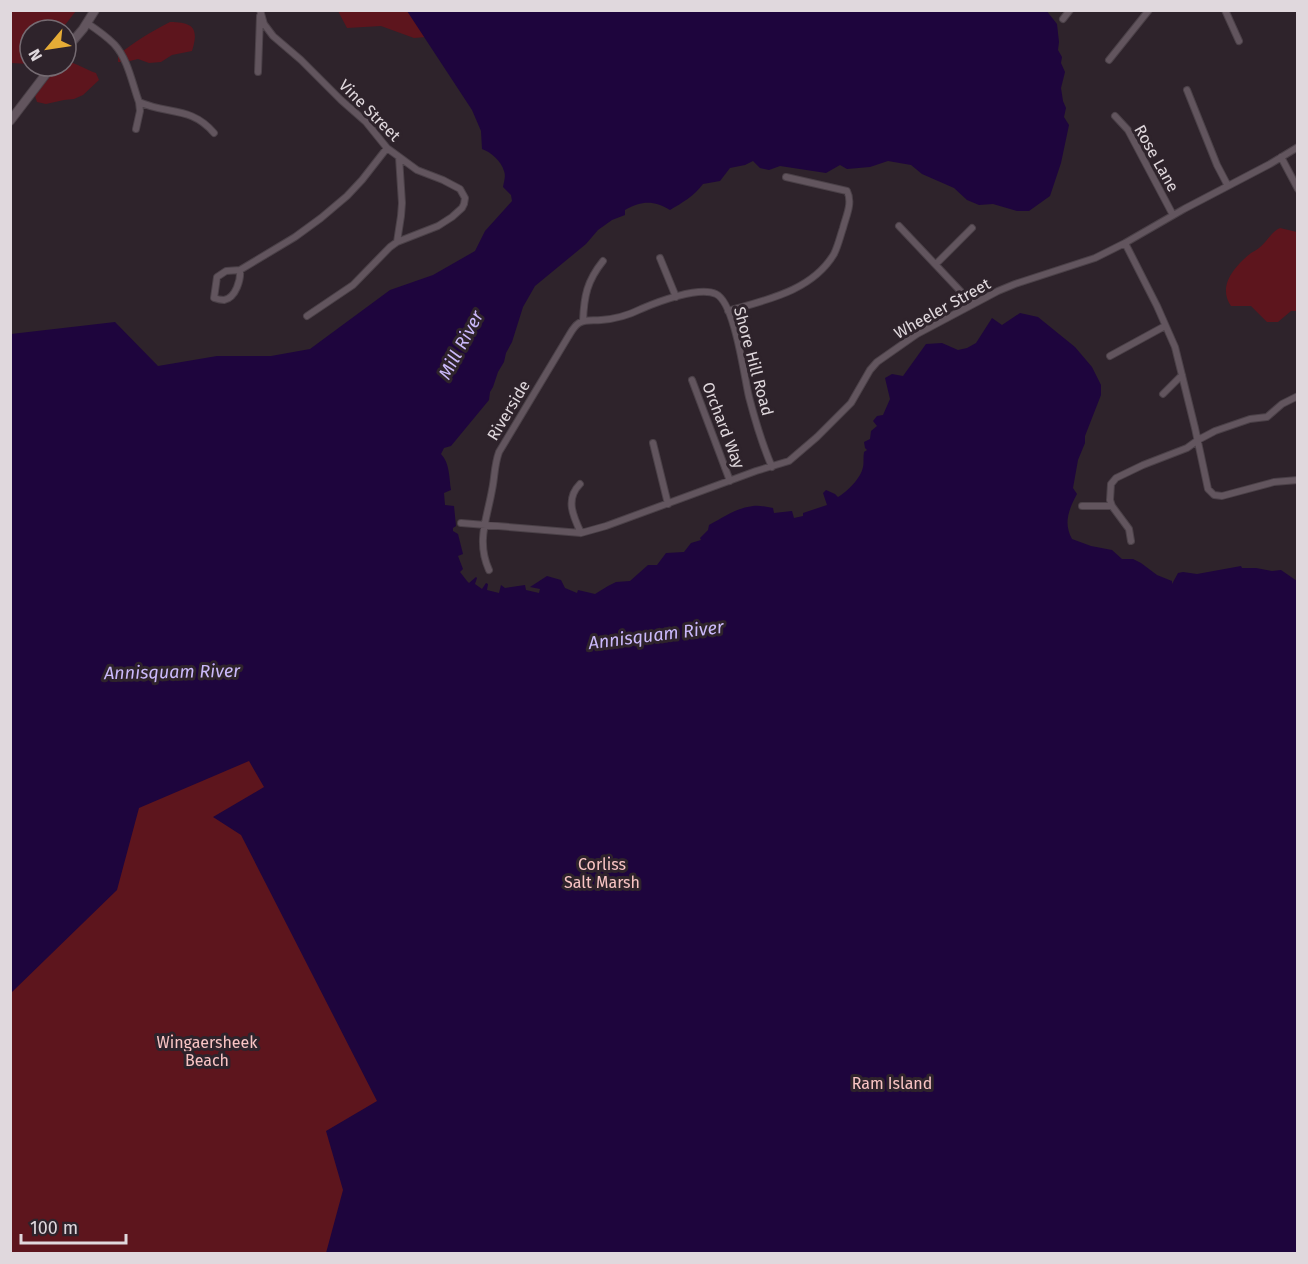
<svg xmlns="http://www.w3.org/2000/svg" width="1308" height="1264" viewBox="0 0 1308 1264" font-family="'Fira Sans',sans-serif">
	<rect width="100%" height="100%" fill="#2e232b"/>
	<path fill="#5d151d" d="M11,10H76V11L61,30H30V64L11,63Z
		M366,10L410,11L426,37L414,38L381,26L347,28L338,11Z
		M170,22C194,22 199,29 192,51L172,55L161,62L149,63L138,59L126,62H118V55C134,42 152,31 170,22Z
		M66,62C76,62 86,70 96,73L99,80L83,95L74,99L64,100L46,104L37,102L35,96C42,85 51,77 58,66H66Z
		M1280,228L1297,232V311H1291L1278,322H1267L1251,306H1231C1217,286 1235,266 1251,253C1254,251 1257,250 1259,248C1267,242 1271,232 1280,228Z
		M221,736L1054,1253H11L10,967L103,833Z"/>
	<path fill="#1e053d" d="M407,11L1046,10L1057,24L1059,42L1058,50L1062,57L1061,63L1065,72L1061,88L1063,101L1066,108L1064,117L1069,125L1061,163L1050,196L1029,211H1017L993,204L979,205L967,200L954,188L922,174L911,165L888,161L870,167L847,169L840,165L826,173L780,166L769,170L760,168L753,161L745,165L730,168L720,181L703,184C694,196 682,203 670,210C653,200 642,201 625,210V215L612,220L598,230L586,244L535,286L523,307L512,342L506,353L504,362L498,372L493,387L490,392L489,400L451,446L444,448L441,454C450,463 449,478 451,490L444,493L445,505L454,506L456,526L453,528V531L458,534L463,554L458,556L463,569L460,572L467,581L469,583L476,577L477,578L475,584L482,589L486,583L488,584L487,590L499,593L501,585L505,588L525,585L526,590L539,593L540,589L530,587L547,576L561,580L565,588L577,593L578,590L595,594L608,586L616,582L630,581L648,565H657L666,553L684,552L691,543L701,540L700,538L708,530L709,525C724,517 736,508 753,506C759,505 767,507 773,508L774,513L792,511L794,518L803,516V513L827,505L823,493L826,490L835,494L838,497C847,492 861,478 863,467C864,463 863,457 864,452L867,450L865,448L864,442L870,439L871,431L877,426L873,421L877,416L883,415L890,399L885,378L892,374L903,376L926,344L942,343L958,350L967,348L976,343L992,318L1002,325L1020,313L1038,317L1075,347L1092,367L1101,385V395L1085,436V443L1078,460L1073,488L1077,494C1069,509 1063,523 1072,539L1091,546L1112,550L1122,559H1133L1141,563L1157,575L1172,581V584L1178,573L1183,572L1197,574L1241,566L1242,568H1256L1272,571L1281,570L1297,581V1253H326L343,1190L326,1131L377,1101L241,835L213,817L264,787L249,761L139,808L117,890L11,993V334L115,322L158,366L217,356H271L310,349L390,290L433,275L475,251L485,231L512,201L511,195L503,187C504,181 506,176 504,171C501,161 491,152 482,149L481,131L472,110Z"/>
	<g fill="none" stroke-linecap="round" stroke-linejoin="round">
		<g stroke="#4b4148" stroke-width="8">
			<path id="minor" d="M260,10L264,24L273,36L301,60L341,100L366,122L387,148L417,170L443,180L460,189L465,198L464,204L462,208L452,217L438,226L397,242L390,247L353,285L307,316
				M1225,10L1239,41
				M1063,19L1070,10
				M87,23C96,29 106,36 114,44C128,59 132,83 139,102C168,115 191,106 214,133
				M1109,60L1149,10
				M258,72L260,16
				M1187,90L1217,165L1228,186
				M1115,116L1128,130L1173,215
				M136,129L140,111L139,102
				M1281,157L1298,189
				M899,226L966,297L975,303
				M397,242L401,216L402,203L399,157
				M1125,243L1157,306L1175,347L1195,428L1208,489L1214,495L1222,496L1274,482L1298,480
				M660,258L676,297
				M936,264L972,228
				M240,270C241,279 236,298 224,300C221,300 217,299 214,298L217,277L226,271L240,270L295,237L321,218L347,196L362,180L387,148
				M728,311C766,300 812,291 834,254C838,246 840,237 843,228C846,216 853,203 847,191L786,177
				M583,321C584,296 587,281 603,261
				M1110,356L1165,326
				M692,380L730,481
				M1163,394L1182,375
				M653,443L668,504
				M580,484C565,499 573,516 581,533
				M1082,506H1112
				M461,523L581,533L606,526L756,471L789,461L817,437L851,403L870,370L877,362L917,334L998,291L1015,284L1095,258L1125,243L1184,209L1270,164L1298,147
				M1131,541L1129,529L1112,506L1110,500L1111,484L1116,478L1143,465L1187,448L1198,440L1215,431L1250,419L1267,417L1282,404L1298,396
				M489,570C476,541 487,519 492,490C495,476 494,466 499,452L568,337C571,332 574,326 579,323C586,319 594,321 601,320C615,319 629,315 641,309C657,302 699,286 716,294C735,303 744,376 749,397C755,420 762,444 772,467"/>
		</g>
		<g stroke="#4b4148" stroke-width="10">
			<path id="secondary" d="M66,49L83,29L95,10
				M10,121L52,66"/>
		</g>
		<use href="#minor" stroke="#62555e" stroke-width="6"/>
		<use href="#secondary" stroke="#62555e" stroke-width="8"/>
	</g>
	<g text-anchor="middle" stroke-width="6" stroke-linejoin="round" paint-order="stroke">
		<g font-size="16" fill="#e0d8dd" stroke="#2e232b">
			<text transform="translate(370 110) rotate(45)" y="6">Vine Street</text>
			<text transform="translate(1157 158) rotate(61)" y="6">Rose Lane</text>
			<text transform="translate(942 308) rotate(-29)" y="6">Wheeler Street</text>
			<text transform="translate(754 361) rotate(75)" y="6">Shore Hill Road</text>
			<text transform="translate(508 410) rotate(-59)" y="6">Riverside</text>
			<text transform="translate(724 425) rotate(69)" y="6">Orchard Way</text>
		</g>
		<g font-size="16" fill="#f9c4c4" stroke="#2e232b">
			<text x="602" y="870">Corliss<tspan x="602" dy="18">Salt Marsh</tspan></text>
			<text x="207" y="1048">Wingaersheek<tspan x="207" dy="18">Beach</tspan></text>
			<text x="892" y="1089">Ram Island</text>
		</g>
		<g font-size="18" font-style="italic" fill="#cbb9fa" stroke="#2e232b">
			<text transform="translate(461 345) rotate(-62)" y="6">Mill River</text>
			<text transform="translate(656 635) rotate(-7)" y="6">Annisquam River</text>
			<text transform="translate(172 672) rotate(-1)" y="6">Annisquam River</text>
		</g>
	</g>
	<rect width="1308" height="1264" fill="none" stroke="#e0d8dd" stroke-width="24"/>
	<g transform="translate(48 48) rotate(241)"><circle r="28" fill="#2e232b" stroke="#756b72" stroke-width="1.5"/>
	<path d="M0-4.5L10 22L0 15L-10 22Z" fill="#e6ac36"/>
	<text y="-9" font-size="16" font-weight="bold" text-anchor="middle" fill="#e0d8dd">N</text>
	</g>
	<path d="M21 1234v9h105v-9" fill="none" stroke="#e0d8dd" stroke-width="3"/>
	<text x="30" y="1234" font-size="18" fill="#e0d8dd" stroke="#2e232b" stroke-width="4.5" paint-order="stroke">100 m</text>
</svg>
